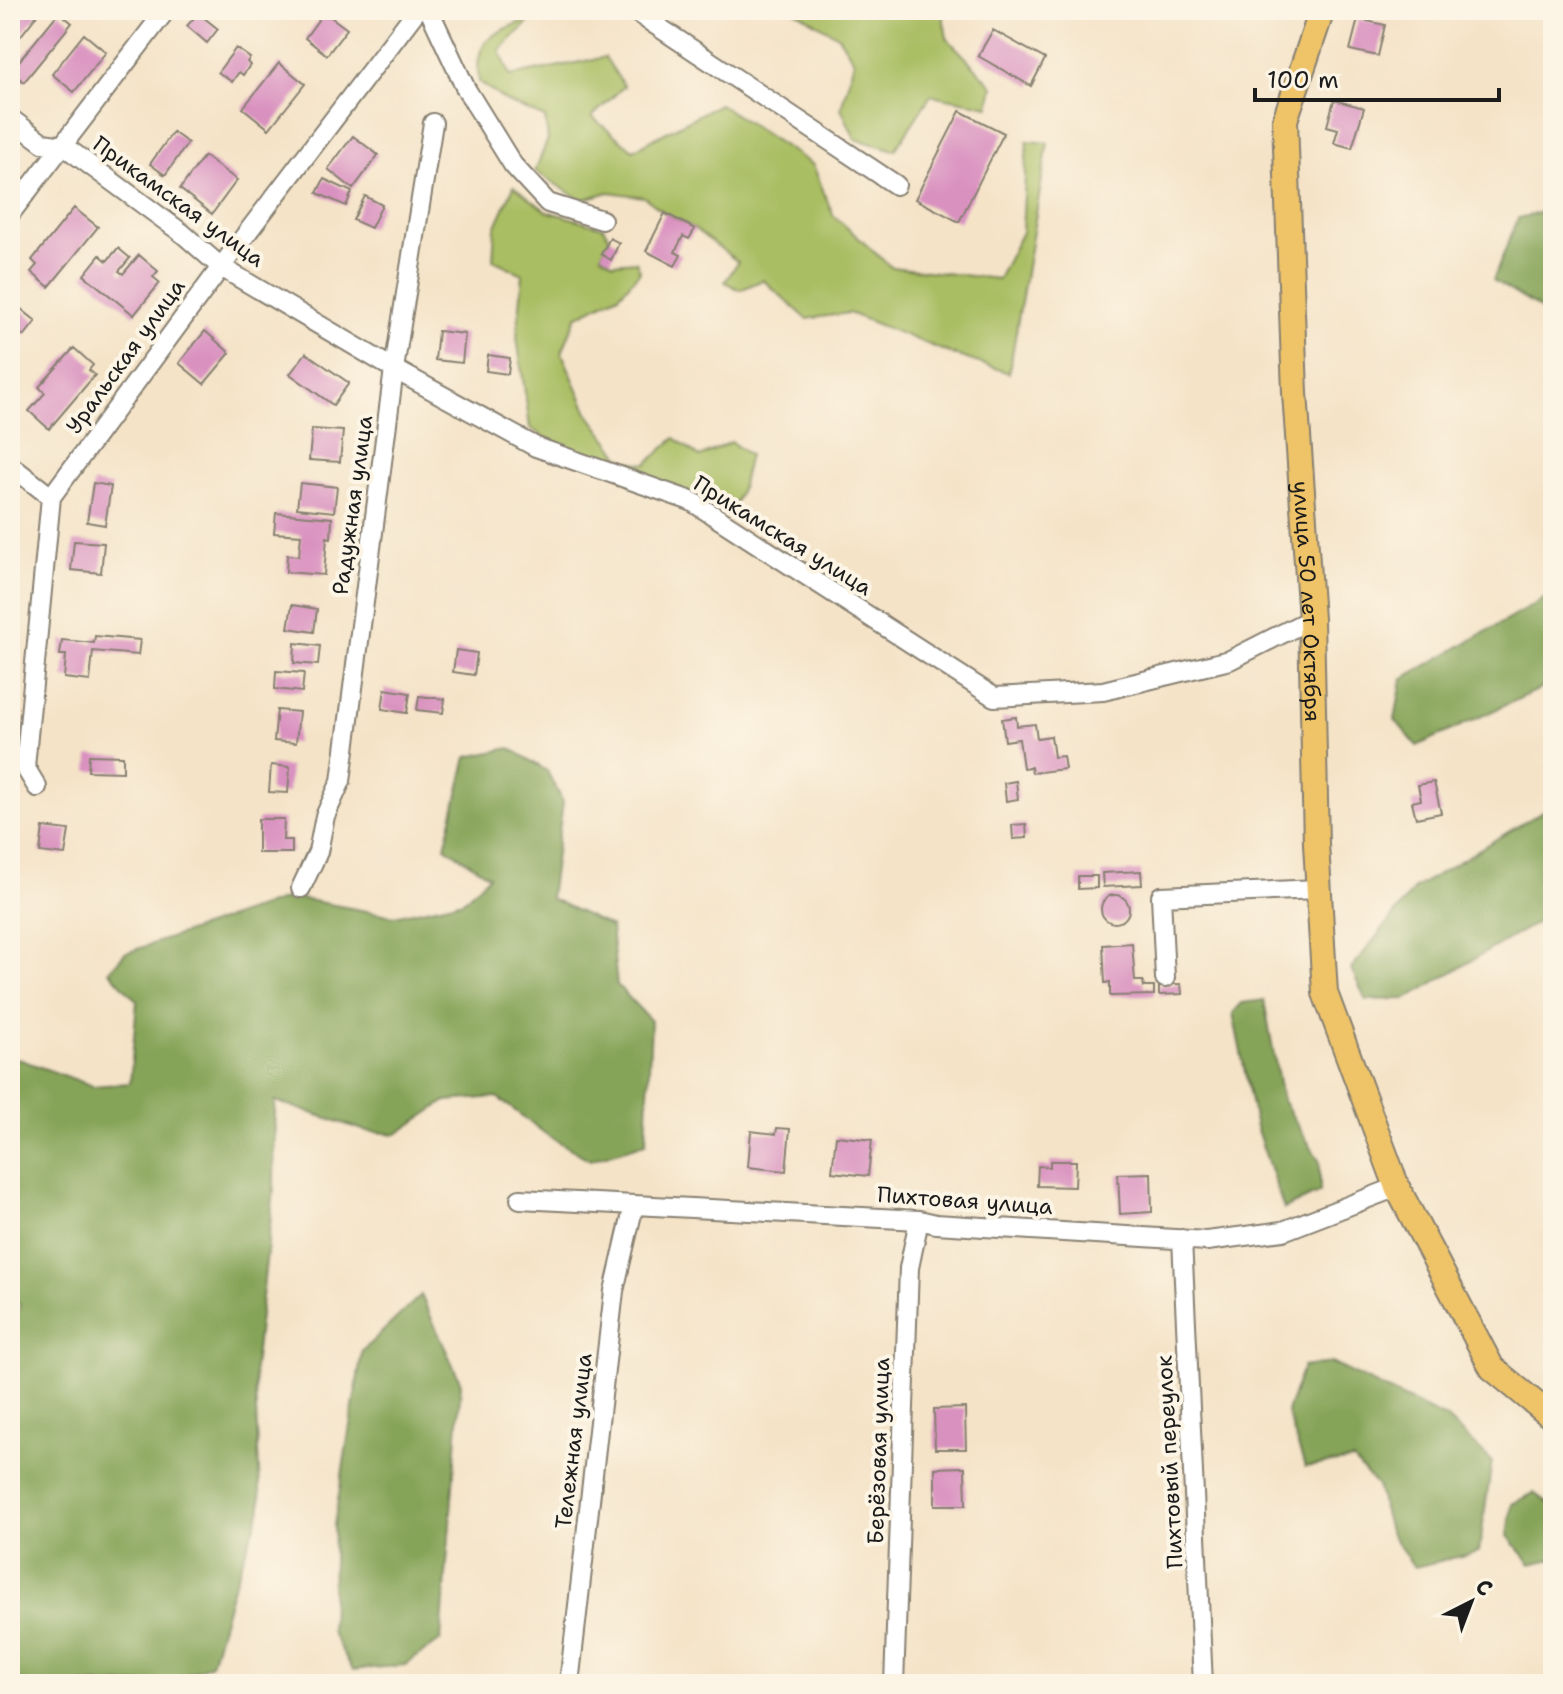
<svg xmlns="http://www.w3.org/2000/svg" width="1563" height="1694" viewBox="0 0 1563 1694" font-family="'Shantell Sans',sans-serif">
	<rect width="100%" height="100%" fill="#fcf5e5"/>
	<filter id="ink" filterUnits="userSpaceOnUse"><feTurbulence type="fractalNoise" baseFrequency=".0125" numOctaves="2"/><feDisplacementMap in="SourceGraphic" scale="16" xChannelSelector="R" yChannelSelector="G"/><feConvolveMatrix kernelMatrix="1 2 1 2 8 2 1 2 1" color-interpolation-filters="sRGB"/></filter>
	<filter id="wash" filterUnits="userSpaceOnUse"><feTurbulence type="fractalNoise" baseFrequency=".006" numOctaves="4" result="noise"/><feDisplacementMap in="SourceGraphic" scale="32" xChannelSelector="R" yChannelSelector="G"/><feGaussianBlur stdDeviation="1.8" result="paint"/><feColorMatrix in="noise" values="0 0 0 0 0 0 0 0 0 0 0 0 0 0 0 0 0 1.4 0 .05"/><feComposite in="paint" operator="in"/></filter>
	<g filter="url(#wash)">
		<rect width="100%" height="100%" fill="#f4e3c7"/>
		<path fill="#a9bd62" stroke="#626c3f" stroke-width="2" d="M522,10H541L500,50L510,76L605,57L624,86L592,117L633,150L719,104L813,165L833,215L891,267L998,279L1022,232L1027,141L1048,143L1009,373L955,355L849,313L807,319L763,280L740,290L725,282L738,262L695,229L665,213L644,197L609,192L581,200L535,171L548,139L545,118L507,102L479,82C474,43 487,36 521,22Z
			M794,10H942L947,38L993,86L989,106L931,95L895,150L855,139L841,108L854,61L838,36Z
			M514,186L546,211L603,227L610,238L601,255L613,263L636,261L640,272L619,295L576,317L562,353L588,413L623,460L646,464L675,438L700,457L731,442L749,455L741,489L734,505L713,501L562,448L530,428L517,337L523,274L493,260L495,228Z"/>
		<path fill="#86a458" stroke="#51603a" stroke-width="2" d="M1553,209V317L1493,280L1518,218Z
			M1553,594V683L1417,746L1395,720L1402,679Z
			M510,748L547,771L563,802L550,898L611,927L617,985L651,1021L646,1143L590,1160L547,1135L497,1097L446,1101L397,1134L366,1131L275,1101L274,1190L254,1369L261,1509L232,1590L211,1664L165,1684H10V1337L20,1305L10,1295V1056L93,1086L130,1083L137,1001L109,971L125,953L291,897L394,916L463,901L489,876L445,847L467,757Z
			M1553,805V913L1406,999L1366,1000L1351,969L1415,888Z
			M1264,1000L1282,1099L1320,1162V1192L1284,1209L1256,1127L1233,1013L1242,1003Z
			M421,1295L461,1383L441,1640L405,1665L353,1670L331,1632L334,1525L362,1351Z
			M1331,1363L1446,1418L1492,1461L1479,1552L1414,1567L1389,1531L1377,1486L1353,1460L1305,1467L1287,1412L1303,1367Z
			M1534,1493L1553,1507V1559L1531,1564L1508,1536L1512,1504Z"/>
		<g id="blocks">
			<path fill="#d991c0" d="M10,10H41L12,47L10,46Z
				M59,12L72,23L24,82L11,71Z
				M324,12L347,29L327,55L305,38Z
				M198,13L218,29L207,43L187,26Z
				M1358,19L1385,25L1378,56L1350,50Z
				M993,30L1045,59L1031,86L978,56Z
				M84,34L106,52L74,92L52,74Z
				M236,48L250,58L247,62L250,65L243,75L239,72L232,82L218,72Z
				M279,63L305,84L269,129L243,108Z
				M1334,100L1364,108L1352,148L1334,143L1338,129L1327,126Z
				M960,111L1004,133L959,222L915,199Z
				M173,132L188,143L165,175L150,164Z
				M353,136L378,155L353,189L328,169Z
				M204,156L237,180L212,214L180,189Z
				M324,179L352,192L346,206L317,193Z
				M365,196L382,205L371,228L353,220Z
				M74,208L98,227L49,287L31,272L37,265L32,260Z
				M665,213L695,229L689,239L683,236L675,252L681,255L675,266L646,251Z
				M610,238L619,243L611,260L601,254Z
				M118,248L130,258L119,271L123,274L139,255L158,271L153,277L160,283L134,315L84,275L100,255L107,261Z
				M10,300L36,321L24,336L15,329L10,335Z
				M205,331L230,353L204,384L179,363Z
				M438,331L465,334L462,363L435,360Z
				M74,348L93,365L89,370L95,375L49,429L29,411L45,393L39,387Z
				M306,353L349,383L333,405L290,374Z
				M488,355L510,358L508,374L486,371Z
				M312,429L343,431L340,462L309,460Z
				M93,483L111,486L105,525L87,522Z
				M300,483L337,487L334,512L297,508Z
				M276,513L332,518L331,538L327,537L324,575L286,572L287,555L299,556L301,535L274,533Z
				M10,522L17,523L13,551H10Z
				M74,541L104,543L101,573L71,570Z
				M292,605L317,609L314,632L288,628Z
				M95,636L140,640L138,655L93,651L90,681L64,678L66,655H60L62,640L94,643Z
				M295,643L320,646L318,665L294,663Z
				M456,650L477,653L474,675L453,672Z
				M276,671L304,673L302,692L275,689Z
				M385,689L410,693L407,713L382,709Z
				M419,696L445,699L443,713L417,710Z
				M277,710L299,712L296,743L274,741Z
				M1016,717L1017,726L1035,724L1037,738L1051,736L1054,757L1063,756L1065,769L1032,773L1031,767L1023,768L1019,739L1005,741L1002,719Z
				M89,755L123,756V772L88,771Z
				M271,765L290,767L288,793L269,792Z
				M1016,781L1018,799L1006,801L1004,783Z
				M1434,782L1441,813L1416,818L1412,802L1421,800L1418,785Z
				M258,819H284L283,840H292V853H258Z
				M1026,824L1027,838L1013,839L1012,825Z
				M43,827L69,830L65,855L40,852Z
				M1141,871L1142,885L1103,887L1102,873Z
				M1078,876H1097V888L1078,889Z
				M1101 909a14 14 0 1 1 28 0a14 14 0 1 1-28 0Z
				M1132,943L1135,981H1143L1144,987H1154V995L1110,996V982L1105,983L1103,945Z
				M1181,984L1182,994L1159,995V985Z
				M777,1128L790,1129L786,1171L748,1167L751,1131L776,1134Z
				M836,1136L872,1140L868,1176L832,1172Z
				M1050,1161H1076L1075,1187L1037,1186L1038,1166L1050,1167Z
				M1151,1173L1152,1212L1120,1214L1118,1174Z
				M965,1408L966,1449H935L934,1409Z
				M965,1467L966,1505H935V1468Z"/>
		</g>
	</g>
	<g filter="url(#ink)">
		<use href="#blocks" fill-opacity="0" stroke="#888072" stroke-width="2"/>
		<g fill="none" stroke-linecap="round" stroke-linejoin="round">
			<g stroke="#888072" stroke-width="22">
				<path id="minor" d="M429,10L466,89L513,165L548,203L602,220
					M633,10L896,185
					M10,118L43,143L64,146L182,233L221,267L394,369L536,447L691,501L994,697L1103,691L1230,660L1311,619
					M10,214L166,10
					M10,465L51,497
					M37,787L25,767L51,497L221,267L417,10
					M301,888L318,852L325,816L341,781L394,369L433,123
					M1165,978L1161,896L1318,889
					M520,1199L919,1220L936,1224L1207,1241L1283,1231L1397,1187
					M1182,1239L1203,1684
					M569,1684L614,1291L634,1205
					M894,1684L909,1268L919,1220"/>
			</g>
			<g stroke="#888072" stroke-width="28">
				<g id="major">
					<path id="s1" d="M1322,10L1285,120L1295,393L1311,619L1316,844L1325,993L1397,1187L1492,1368L1553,1418"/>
				</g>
			</g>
			<use href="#minor" stroke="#fff" stroke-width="18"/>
			<use href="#major" stroke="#efc469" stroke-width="24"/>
		</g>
	</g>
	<g text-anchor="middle" stroke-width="8" stroke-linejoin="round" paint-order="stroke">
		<g font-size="22" fill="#1c1c1c" stroke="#fcf5e5">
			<text transform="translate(179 201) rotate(36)" y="8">Прикамская улица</text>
			<text transform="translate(125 356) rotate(-54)" y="8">Уральская улица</text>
			<text transform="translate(352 505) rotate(-82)" y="8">Радужная улица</text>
			<text transform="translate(783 535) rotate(32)" y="8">Прикамская улица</text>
			<text dy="8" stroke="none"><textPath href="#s1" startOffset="598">улица 50 лет Октября</textPath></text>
			<text transform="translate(965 1200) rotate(4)" y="8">Пихтовая улица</text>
			<text transform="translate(573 1441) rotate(-83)" y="8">Тележная улица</text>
			<text transform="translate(878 1451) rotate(-88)" y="8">Берёзовая улица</text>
			<text transform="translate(1169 1462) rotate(-93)" y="8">Пихтовый переулок</text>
		</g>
	</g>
	<rect width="1563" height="1694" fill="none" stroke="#fcf5e5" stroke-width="40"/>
	<g transform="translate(1471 1602) rotate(42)" stroke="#fcf5e5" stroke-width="6" paint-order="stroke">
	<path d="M0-6L14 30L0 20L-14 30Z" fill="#1c1c1c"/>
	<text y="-12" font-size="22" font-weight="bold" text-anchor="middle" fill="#1c1c1c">С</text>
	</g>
	<path d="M1255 88v12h244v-12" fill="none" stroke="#1c1c1c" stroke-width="4"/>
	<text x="1267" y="88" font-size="24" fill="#1c1c1c" stroke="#fcf5e5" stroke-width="6" paint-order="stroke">100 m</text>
</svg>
